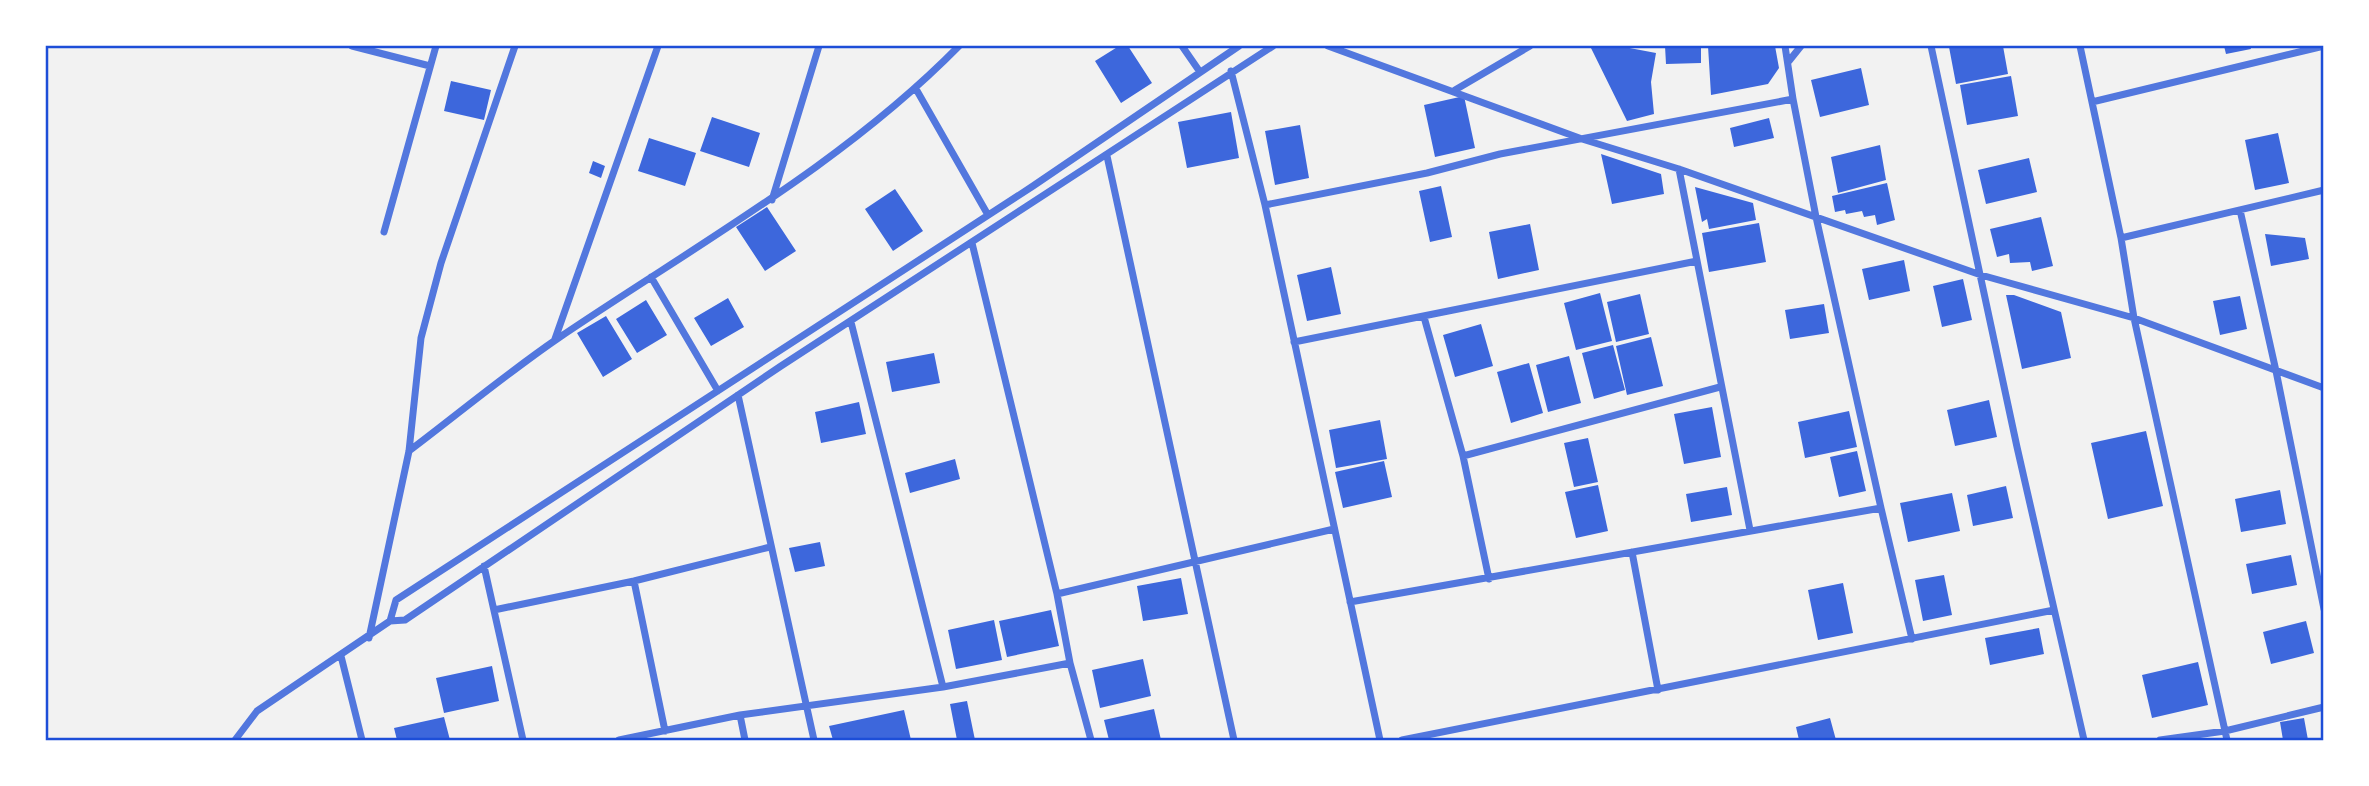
<svg xmlns="http://www.w3.org/2000/svg" width="2369" height="786" viewBox="0 0 2369 786" font-family="Poppins,sans-serif">
<rect width="100%" height="100%" fill="#f2f2f2"/>
<path fill="#3d67dc" d="M1119,46H1128L1152,83L1121,103L1095,61Z
M1590,46H1619L1656,53L1651,82L1654,114L1627,121Z
M1665,46H1701V63L1666,64Z
M1708,46H1775L1779,68L1768,84L1711,95Z
M2003,46L2008,74L1956,84L1949,47Z
M2224,46H2250L2251,49L2226,54Z
M1861,68L1869,105L1820,117L1811,80Z
M2011,76L2018,116L1967,125L1960,85Z
M451,81L491,90L484,120L444,111Z
M1464,96L1475,148L1435,157L1424,105Z
M1231,112L1239,158L1187,168L1178,122Z
M712,117L760,133L749,167L700,151Z
M1769,118L1774,138L1734,147L1730,128Z
M1300,125L1309,178L1275,185L1265,131Z
M2278,133L2289,183L2255,190L2245,140Z
M649,138L696,153L685,186L638,171Z
M1880,145L1886,180L1838,193L1831,157Z
M1601,154L1661,174L1664,194L1612,204Z
M2029,158L2037,192L1986,204L1978,170Z
M593,161L605,166L601,178L589,173Z
M1887,183L1895,220L1877,225L1875,215L1864,217L1862,211L1846,214L1845,210L1835,212L1832,196Z
M1441,186L1452,237L1430,242L1419,191Z
M1695,187L1753,203L1756,220L1709,229L1707,219L1702,222Z
M895,189L923,231L893,251L865,209Z
M767,207L796,251L765,271L736,227Z
M2041,217L2053,266L2032,271L2030,262L2010,263L2009,254L1997,257L1990,229Z
M1759,223L1766,262L1709,272L1702,233Z
M1530,224L1539,270L1498,279L1489,232Z
M2265,234L2305,238L2309,259L2271,266Z
M1904,260L1910,291L1869,300L1862,269Z
M1331,267L1341,314L1307,321L1297,275Z
M1963,279L1972,320L1942,327L1933,286Z
M1600,293L1612,341L1576,350L1564,303Z
M1640,294L1649,334L1616,342L1607,302Z
M2006,295H2014L2061,312L2071,358L2022,369Z
M2240,296L2247,329L2220,335L2213,301Z
M728,298L744,327L711,346L694,318Z
M646,300L667,335L637,353L616,319Z
M1824,304L1829,333L1790,339L1785,310Z
M606,316L632,359L603,377L577,333Z
M1481,324L1493,366L1455,377L1443,335Z
M1651,337L1663,386L1627,395L1616,346Z
M1613,345L1625,390L1594,399L1582,353Z
M934,353L940,383L892,392L886,362Z
M1569,356L1581,403L1548,412L1536,365Z
M1529,363L1543,413L1511,423L1497,372Z
M1989,400L1997,437L1955,446L1947,410Z
M859,402L866,434L821,443L815,412Z
M1712,407L1721,457L1684,464L1674,414Z
M1849,411L1857,447L1805,458L1798,422Z
M1380,420L1387,459L1336,468L1329,430Z
M2146,431L2163,506L2108,519L2091,443Z
M1588,438L1598,482L1574,487L1564,443Z
M1857,451L1866,491L1839,497L1830,457Z
M955,459L960,479L910,493L905,473Z
M1384,461L1392,497L1343,508L1335,472Z
M1598,485L1608,531L1576,538L1565,492Z
M2006,486L2013,518L1973,526L1967,495Z
M1727,487L1732,515L1691,522L1686,494Z
M2280,490L2286,524L2241,532L2235,499Z
M1952,493L1960,531L1908,542L1900,503Z
M820,542L825,566L795,572L789,548Z
M2291,555L2297,585L2252,594L2246,564Z
M1944,575L1952,615L1923,621L1915,580Z
M1181,578L1188,614L1143,621L1137,586Z
M1843,583L1853,633L1818,640L1808,590Z
M1051,610L1059,646L1007,657L999,621Z
M994,620L1002,660L956,669L948,630Z
M2306,621L2314,653L2271,664L2263,632Z
M2039,628L2044,654L1990,665L1985,638Z
M1143,659L1151,696L1100,708L1092,670Z
M2198,662L2208,705L2152,718L2142,675Z
M492,666L499,701L444,713L436,678Z
M967,701L975,740H957L950,704Z
M1154,709L1161,740H1109L1104,720Z
M904,710L911,740H833L829,726Z
M444,717L450,740H397L394,728Z
M1830,718L1836,740H1799L1796,727Z
M2304,718L2308,740H2283L2280,722Z"/>
<g fill="none" stroke-linecap="round" stroke-linejoin="round">
<path stroke="#5277de" stroke-width="7" d="M352,46L430,66
M1182,46L1200,72
M1239,46L1033,186L396,600L390,621L405,620L781,366L1273,46
M1328,46L1582,139L1679,169L1981,275L2134,318L2324,388
M1785,46L1793,99L1816,217L1881,508
M1931,46L2017,447L2084,740
M2080,46L2121,238L2134,318L2227,740
M1789,61L1801,46
M1231,71L1265,205L1380,740
M916,89L988,215
M1455,90L1530,46
M2092,102L2324,46
M1107,156L1234,740
M1679,169L1750,530
M772,200L819,46
M1265,205L1427,173L1500,154L1793,99
M2240,210L2276,371L2324,609
M384,232L436,46
M2121,238L2324,190
M972,243L1057,594
M651,277L718,391
M1424,317L1463,456L1489,579
M851,322L943,687L1070,663
M555,339L658,46
M1294,342L1697,261
M738,395L814,740
M409,451C458,414 506,374 557,339C694,246 842,165 959,46
M1463,456L1720,387
M1632,552L1658,690
M484,566L523,740
M634,581L665,731
M1350,602L1881,508L1912,639
M494,610L634,581L770,547
M369,638L409,451L421,338L441,263L515,46
M341,656L362,740
M740,715L745,740
M235,740L257,711L390,621
M619,740L740,715L943,687
M1091,740L1070,663L1057,594L1334,529
M1402,740L2054,610
M2160,740L2225,731L2324,707"/>
</g>
<rect width="2369" height="786" fill="none" stroke="#ffffff" stroke-width="94"/>
<rect x="47" y="47" width="2275" height="692" fill="none" stroke="#1d4ed8" stroke-width="2.5"/>
</svg>
